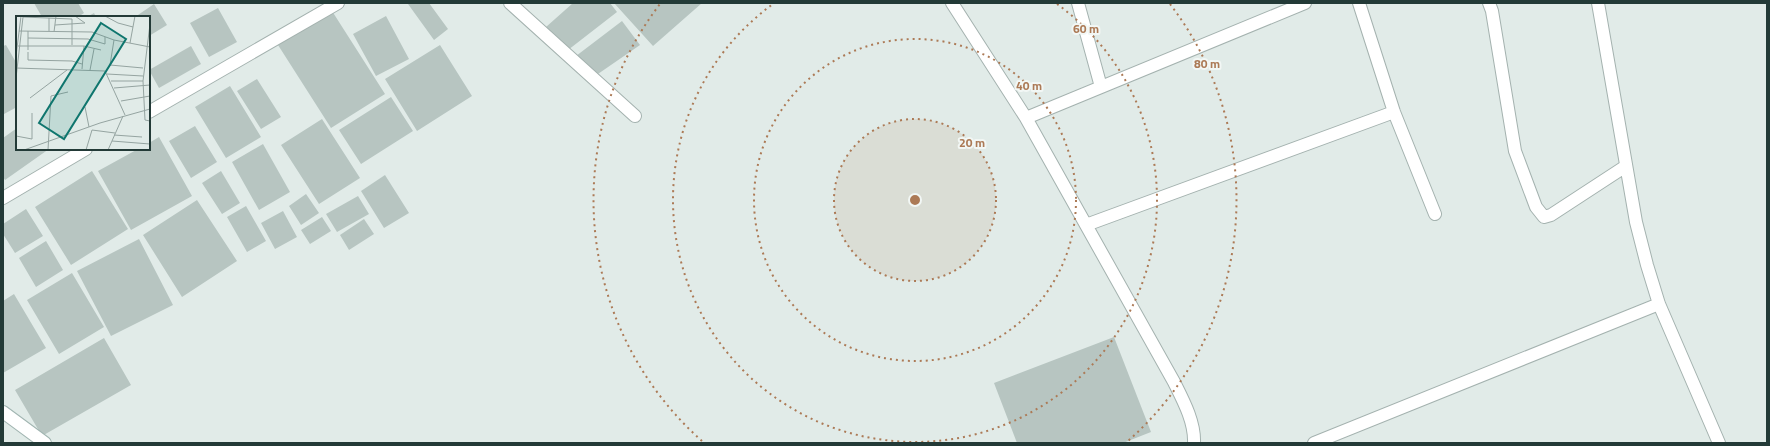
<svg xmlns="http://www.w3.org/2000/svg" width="1770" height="446" viewBox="0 0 1770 446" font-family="'Titillium Web',sans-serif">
<rect width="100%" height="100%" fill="#e1ebe8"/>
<path fill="#b7c5c1" d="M34,3H78L84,13L78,17H42Z
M409,3H429L448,29L434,40L408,4Z
M573,3H610L617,12L568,50L546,27Z
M614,3H702L653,46Z
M154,4L167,25L149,36V17H135Z
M218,8L237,42L209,57L190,23Z
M332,11L385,94L331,128L278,45Z
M94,13L96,17H87Z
M386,16L409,59L376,76L353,34Z
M622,21L640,45L595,76L576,56Z
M6,45L17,64V107L4,114L3,46Z
M440,45L472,96L417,131L385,79Z
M191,46L201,64L159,88L149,70Z
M257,79L281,117L261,129L237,91Z
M230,86L261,137L226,158L195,107Z
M391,97L413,131L361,164L339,130Z
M322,119L360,178L319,204L281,145Z
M195,126L217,162L191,178L169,141Z
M17,128V149H49L5,180L3,177V138Z
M159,137L192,196L131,230L98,171L138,149H149V143Z
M263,144L290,192L259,210L232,162Z
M92,171L128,229L71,265L35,207Z
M221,171L240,203L222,214L202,183Z
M385,175L409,213L384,228L361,191Z
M306,194L319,213L301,225L289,206Z
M358,196L369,214L337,232L326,214Z
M197,200L237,261L182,297L143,235Z
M246,206L266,241L247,252L227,217Z
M26,209L43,236L15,253L3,234V224Z
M283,211L297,237L275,249L261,223Z
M322,217L331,231L310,244L301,230Z
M364,219L374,234L349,250L340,235Z
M139,239L173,305L111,336L77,271Z
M46,241L63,270L36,287L19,258Z
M72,273L104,327L59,354L27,300Z
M14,294L46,348L3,373V301Z
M1114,337L1151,432L1123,443H1017L994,383Z
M104,338L131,385L42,436L15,390Z"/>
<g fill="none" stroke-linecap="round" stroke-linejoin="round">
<g stroke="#a4b2af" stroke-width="14">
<path id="street" d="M510,3L635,116
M952,3L1026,118L1174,382C1183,400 1195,422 1194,443
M1078,3L1101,87
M1359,3L1394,112L1435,214
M1489,3L1492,11L1515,151L1536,207L1544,217L1551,215L1626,166
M1598,3L1636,222L1647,265L1659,304L1719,443
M149,112L338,3
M1026,118L1305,3
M3,198L86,149
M1086,225L1394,112
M1314,443L1659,304"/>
</g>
<g stroke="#a1b5b1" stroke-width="14">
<path id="secondary" d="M3,412L45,443"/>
</g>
<use href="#street" stroke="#fff" stroke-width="12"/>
<use href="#secondary" stroke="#fff" stroke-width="12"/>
</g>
<circle cx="915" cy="200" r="81" fill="#ac7a56" fill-opacity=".12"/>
<g fill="none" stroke="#ac7a56" stroke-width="2" stroke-dasharray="2 4">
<circle cx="915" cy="200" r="81"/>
<circle cx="915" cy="200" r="161"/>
<path d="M1057 4A242 242 0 1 1 773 4"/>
<path d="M702 441A322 322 0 0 1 660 4M1170 4A322 322 0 0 1 1128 441"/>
</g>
<g transform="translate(16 16)">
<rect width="134" height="134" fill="#e1ebe8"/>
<path fill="none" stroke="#95a4a1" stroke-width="1" d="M89,0L102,7L117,11M7,1L56,3V29M134,8L127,65L129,104L134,105M39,9L69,7L59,0M3,15L76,16L98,24L134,31M12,15V34M33,15V2M38,16L40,0M12,22L72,23L89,28V21M98,24L94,49L127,52M114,27L119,0M2,30H68L66,53M68,30L85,34M12,36V44L56,45L66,48M0,40L5,0M0,52L89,55L109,99M74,54L78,33M91,58L127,60M0,62L7,1M95,65H127M98,72L134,69M14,82L51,54M105,85L134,80M69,91L73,111M98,119L126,121M0,120L16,123V97M96,125L134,128M8,134L84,107L134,93M32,134L35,80L52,76M70,134L76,114L99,117M92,134L107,100"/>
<path fill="#0f766e" fill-opacity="0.15" stroke="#0f766e" stroke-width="2" d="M85,7L110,23L48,123L23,107Z"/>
<rect width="134" height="134" fill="none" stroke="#233a37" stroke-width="2"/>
</g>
<circle cx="915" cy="200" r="6" fill="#ac7a56" stroke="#f2f7f5" stroke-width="2"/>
<g font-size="12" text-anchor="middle" font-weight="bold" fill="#ac7a56" stroke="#f2f7f5" stroke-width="4" stroke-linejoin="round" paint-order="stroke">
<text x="1086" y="33">60 m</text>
<text x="1207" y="68">80 m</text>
<text x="1029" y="90">40 m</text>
<text x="972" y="147">20 m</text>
</g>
<rect width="1770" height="446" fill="none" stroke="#233a37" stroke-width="8"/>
</svg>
